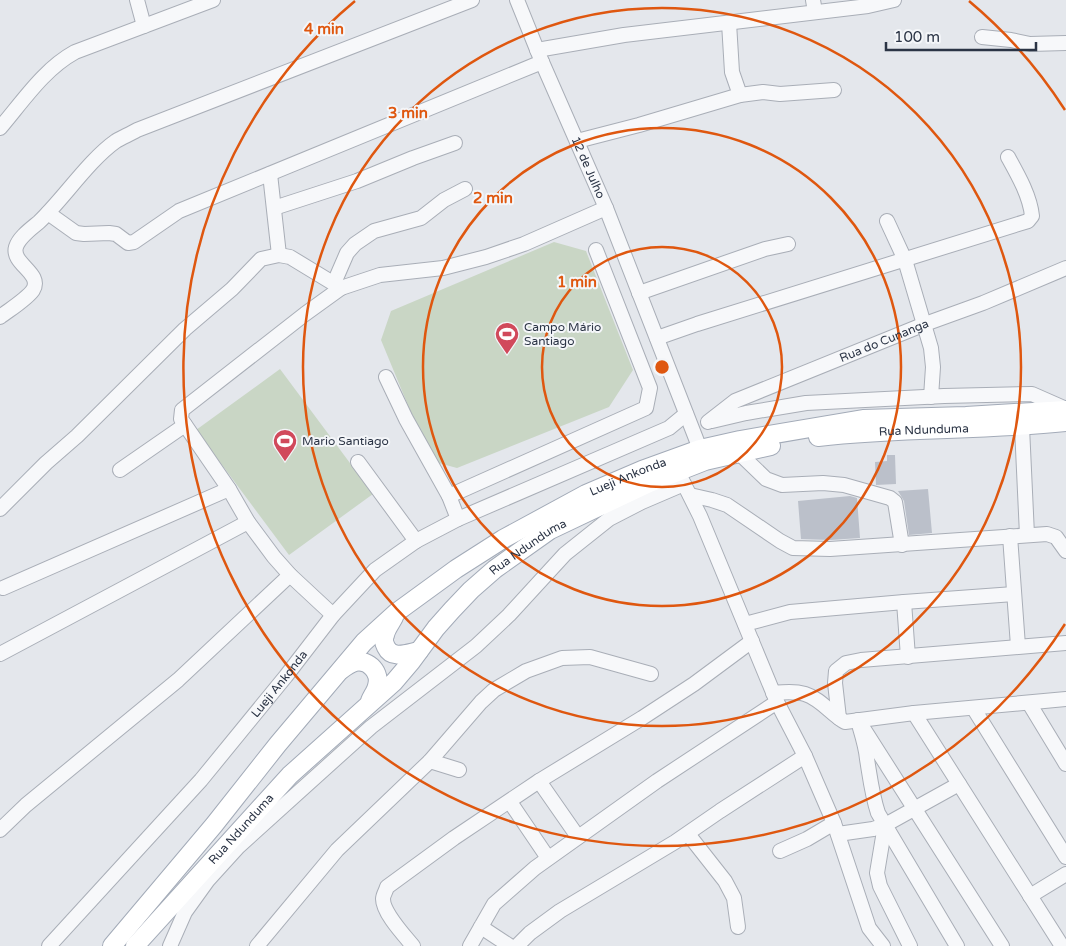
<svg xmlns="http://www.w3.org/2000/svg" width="1066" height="946" viewBox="0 0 1066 946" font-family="'Varela Round',sans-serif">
<rect width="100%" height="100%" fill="#e4e7ec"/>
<path fill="#c9d6c5" d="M554,242L586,251L633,370L609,407L457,468L431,461L381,340L391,311Z
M280,369L373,494L289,555L196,430Z"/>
<path fill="#bbc0ca" d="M887,455H895L896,484L876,485L875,462L887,461Z
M928,489L932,533L909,535L904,501L898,491Z
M850,496L857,498L860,538L830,540L801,539L798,501Z"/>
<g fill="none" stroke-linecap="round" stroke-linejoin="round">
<g stroke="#a9aeb7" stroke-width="16">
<g id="minor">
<path d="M137,0L144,26"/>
<path id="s1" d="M517,0L542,62L606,208L700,449"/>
<path d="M813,0L815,12"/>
<path d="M729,23L732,72L740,95"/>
<path d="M982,37L1011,40L1030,44L1066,43"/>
<path d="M537,50L624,35L868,6L894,0"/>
<path d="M0,128C23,101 44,69 75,52L213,0"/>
<path d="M577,141L639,125L740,95L763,92L780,94L834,90"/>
<path d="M270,174L279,255"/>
<path d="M274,208L357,181L413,158L455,143"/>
<path d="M48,213L76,233L84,234L109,233L116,234L128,243L134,242L179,211L542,62"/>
<path d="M887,221L905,260L931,348L933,367L931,397"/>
<path d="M334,283L347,253L355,244L374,231L421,218L444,200L465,189"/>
<path d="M639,293L765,249L788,244"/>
<path d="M0,317C9,310 27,299 33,290C43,273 11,264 16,247C19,237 32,228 39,222C64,198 89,160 116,141C123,137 130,134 137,130L472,0"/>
<path d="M657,338L697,324L1028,221L1032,216C1030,196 1018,175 1008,157"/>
<path d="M386,377L406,419L449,496L458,519"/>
<path d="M712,421L746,413L806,403L944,396L1032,394L1066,409"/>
<path id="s2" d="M708,422L735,401L925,324L983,303L1066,268"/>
<path d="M1022,427L1027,535"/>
<path d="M739,453L766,479L782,485L823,483L844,485L890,498L895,502L902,545"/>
<path d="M358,462L416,541"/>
<path d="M120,470L185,425"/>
<path d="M681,478L700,516L777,702L805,756L834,823L869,928L883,946"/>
<path d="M690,495L712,500L727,505L780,541L793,548L830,549L1047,534L1056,537L1066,551"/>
<path d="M449,496L646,408L650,388L596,250"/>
<path d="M0,509L46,463L77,436L185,329L232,289L261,259L279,255L290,257L341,288"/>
<path d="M1010,536L1018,646"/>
<path d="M3,588L229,489"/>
<path d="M904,602L908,657"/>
<path d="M333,615L290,575L274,557L248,522L229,489L181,419L182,410L305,314L341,288L380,275L443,268L486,257L524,244L606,208"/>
<path d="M745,624L790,612L904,602L1014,594"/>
<path d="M0,654L248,522"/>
<path d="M773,693C784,692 795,691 805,694C821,699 831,714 845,722L914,713L1066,699"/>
<path d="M1029,703L1066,764"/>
<path d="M974,709L1066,857"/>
<path d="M914,713L1060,943"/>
<path d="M839,718L835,683L836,671L846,663L861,660L1066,643"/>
<path d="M858,720L1002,946"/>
<path d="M860,728C863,738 866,748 867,759C870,777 872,795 878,813L957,946"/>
<path d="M430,761L459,770"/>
<path d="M539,781L578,837"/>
<path d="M510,802L548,858"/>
<path d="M885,825L877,873L880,886L910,946"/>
<path d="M0,830L26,805L178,680L290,575"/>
<path d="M688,834L725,881L734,898L738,927"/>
<path d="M838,834L873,829L885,825L959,784"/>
<path d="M780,851L807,839L834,823"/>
<path d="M1030,896L1066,874"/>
<path d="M481,927L510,946"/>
<path id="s3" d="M49,946L201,780L286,676L333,615L375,570L416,541L458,519L669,428L686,414"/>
<path d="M170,946L185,912L208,880L238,847L301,790L371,727L476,646L509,615L565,554L609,519L642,502L684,484"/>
<path d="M257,946L337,850L430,761L481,702L494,690L526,671L562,658L590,657L651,674"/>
<path d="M413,946C404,935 383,913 383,899C383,895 386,891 387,887L454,838L539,781L642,718L694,684L752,641"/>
<path d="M470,946L494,904L535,868L657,781L777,702"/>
<path d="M517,946L530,933L560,911L675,842L720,811L805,756"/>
</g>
</g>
<g stroke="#a3abb8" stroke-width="20">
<g id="major">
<path id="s4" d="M818,437C901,427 984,431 1066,422"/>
<path d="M394,617C391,623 386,629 385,635C383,639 384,643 386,647C392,660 408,653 419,651"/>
<path d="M341,670C345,667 351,663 355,662C369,659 381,673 377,686C376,691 372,696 370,701"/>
<path id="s5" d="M112,946L214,825L278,744L364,642L397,612L456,569L503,539L586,494L642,470L700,449L740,440L863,419L966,416L1066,410"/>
<path id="s6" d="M135,946L290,775L394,682L411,662L436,628L452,610L471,590L495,569L550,530L649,483L705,461L771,446"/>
</g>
</g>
<use href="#minor" stroke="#f7f8fa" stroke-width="14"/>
<use href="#major" stroke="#fff" stroke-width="18"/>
</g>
<g fill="none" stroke="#df570f" stroke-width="2.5">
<circle cx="662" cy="367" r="120"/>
<circle cx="662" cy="367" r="239"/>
<circle cx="662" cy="367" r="359"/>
<path d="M1065 624A478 478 0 1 1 355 1M969 1A478 478 0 0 1 1065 110"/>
</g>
<defs>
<g id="stadium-pin" transform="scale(1.25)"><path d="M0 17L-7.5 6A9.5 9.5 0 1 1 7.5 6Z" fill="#d1495b" stroke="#f4f6f9"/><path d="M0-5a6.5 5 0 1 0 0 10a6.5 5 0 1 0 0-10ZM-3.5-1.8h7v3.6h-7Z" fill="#fff"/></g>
</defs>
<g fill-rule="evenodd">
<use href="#stadium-pin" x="507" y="334"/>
<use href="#stadium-pin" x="285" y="441"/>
</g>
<g text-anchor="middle" stroke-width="4" stroke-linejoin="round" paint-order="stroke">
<g font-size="12" fill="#2b3445" stroke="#f4f6f9">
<text dy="4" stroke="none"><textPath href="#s1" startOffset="182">12 de Julho</textPath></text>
<text dy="4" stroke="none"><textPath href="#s2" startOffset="195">Rua do Cunanga</textPath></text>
<text dy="4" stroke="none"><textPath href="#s4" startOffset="106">Rua Ndunduma</textPath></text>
<text dy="4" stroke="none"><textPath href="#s5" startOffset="708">Lueji Ankonda</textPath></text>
<text dy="4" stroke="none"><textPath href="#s6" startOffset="562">Rua Ndunduma</textPath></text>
<text dy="4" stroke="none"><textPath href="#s3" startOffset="349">Lueji Ankonda</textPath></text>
<text dy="4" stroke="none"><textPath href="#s6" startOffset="158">Rua Ndunduma</textPath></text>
</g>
<g font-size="12" fill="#2b3445" stroke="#f4f6f9" text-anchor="start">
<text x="524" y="331">Campo Mário<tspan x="524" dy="14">Santiago</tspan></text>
<text x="302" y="445">Mario Santiago</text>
</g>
</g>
<circle cx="662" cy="367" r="8" fill="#df570f" stroke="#f4f6f9" stroke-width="2.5"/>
<g font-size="15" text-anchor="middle" font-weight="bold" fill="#df570f" stroke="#f4f6f9" stroke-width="4" stroke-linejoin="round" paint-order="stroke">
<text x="324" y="34">4 min</text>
<text x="408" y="118">3 min</text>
<text x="493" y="203">2 min</text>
<text x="577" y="287">1 min</text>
</g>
<path d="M886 42v8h150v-8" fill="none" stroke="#2b3445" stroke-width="2.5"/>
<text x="894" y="42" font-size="15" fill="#2b3445" stroke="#f4f6f9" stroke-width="4" paint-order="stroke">100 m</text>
</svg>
